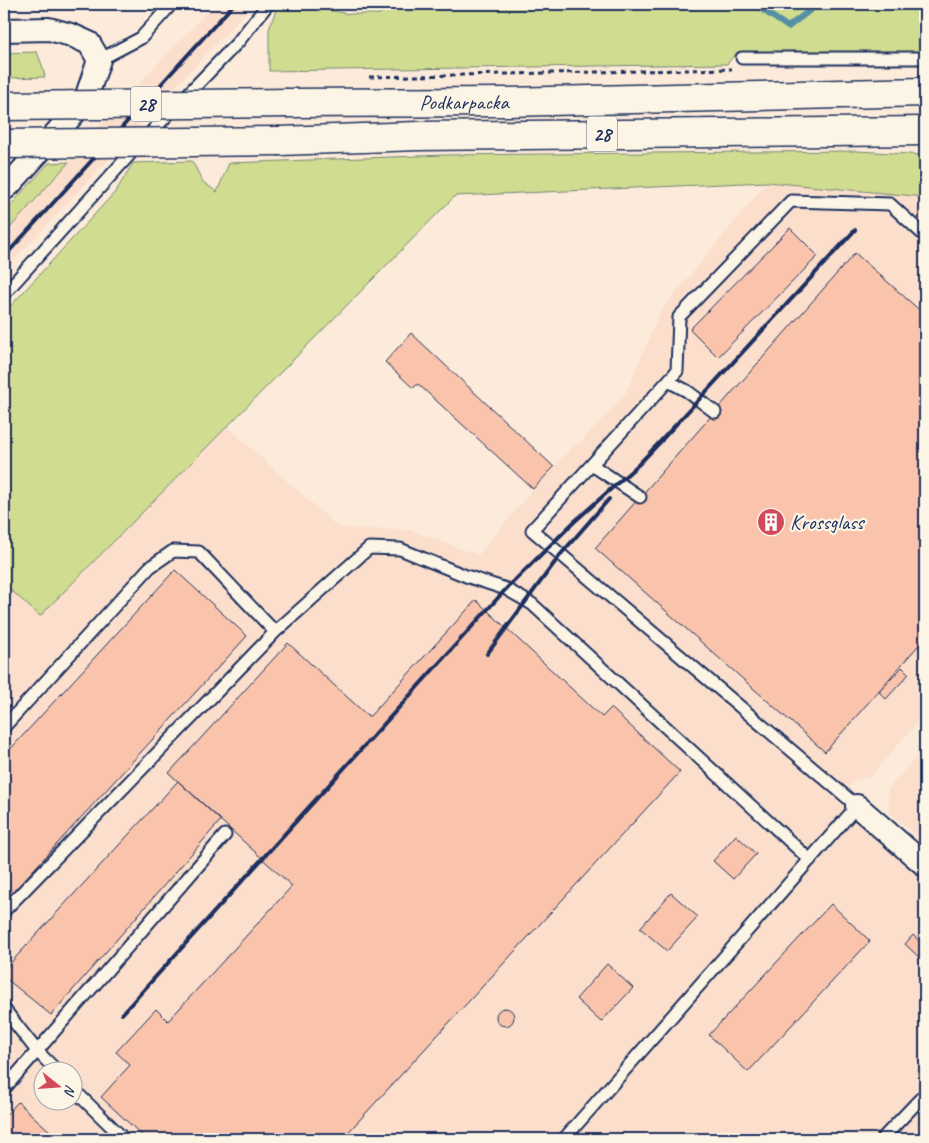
<svg xmlns="http://www.w3.org/2000/svg" width="929" height="1143" viewBox="0 0 929 1143" font-family="Caveat,sans-serif">
<rect width="100%" height="100%" fill="#fcebda"/>
<filter id="ink" filterUnits="userSpaceOnUse"><feTurbulence type="fractalNoise" baseFrequency=".02" numOctaves="2"/><feDisplacementMap in="SourceGraphic" scale="10" xChannelSelector="R" yChannelSelector="G"/><feConvolveMatrix kernelMatrix="1 2 1 2 8 2 1 2 1" color-interpolation-filters="sRGB"/></filter>
<g filter="url(#ink)">
<path fill="#fbdfcc" fill-rule="evenodd" d="M215,4H253L4,271V235L126,97Z
M767,182L925,197V714L869,778L855,780L836,800L865,827L925,876V1139H4V584L40,616L227,426L339,528L411,530L478,555L533,489L575,444L580,443L627,391L660,312ZM42,1070H72V1100H42Z
M925,747V844L889,812L888,789Z"/>
<path fill="#d0dc8f" stroke="#768676" d="M278,4H294L350,14H380L385,4H925V54L737,52L727,64L269,71V29Z
M37,52L42,65L45,77L4,78V53Z
M858,151L925,155V197L767,182L455,196L40,616L4,584V313L116,191L133,163L192,161L203,182L217,192L229,163L444,155Z
M69,162L10,228L4,235V212L49,163Z"/>
<g fill="none" stroke-linecap="round" stroke-linejoin="round">
<path stroke="#5690a5" stroke-width="6" d="M754,4L788,27L818,4"/>
</g>
<path fill="#fac4ac" stroke="#1b2f5e" d="M790,228L818,256L718,357L690,329Z
M855,253L925,315V638L825,752L595,548Z
M411,333L554,467L533,489L418,384L413,388L385,362Z
M175,570L247,636L4,902V756Z
M476,600L602,717L611,708L680,772L342,1139H146L101,1097L130,1065L116,1052L156,1009L168,1021L292,886L169,773L288,643L369,717Z
M902,667L909,674L886,699L879,692Z
M178,781L221,820L51,1015L4,977V970Z
M736,835L756,854L733,879L713,861Z
M671,893L698,917L667,951L640,928Z
M831,904L870,941L748,1072L709,1035Z
M913,935L925,946V963L905,944Z
M607,964L633,988L601,1022L576,999Z
M496 1017a9 9 0 1 1 18 0a9 9 0 1 1-18 0Z
M18,1102L33,1116L59,1139H4V1117Z"/>
<g fill="none" stroke-linecap="round" stroke-linejoin="round">
<g stroke="#1b2f5e" stroke-width="15">
<path id="service" d="M742,58H925
M99,60L141,38L168,8
M4,294L132,152L238,42L268,4
M668,381L687,391L715,412
M592,465L640,497
M4,727L150,567L173,551L199,552L275,632
M4,911L275,632L369,548L400,549L466,576L506,589L532,604L810,860
M4,1009L37,1051L56,1070
M72,1088L124,1139
M4,1089L225,835
M564,1139L857,806L532,530L677,371L679,317L791,201L890,204L925,236
M882,1139L925,1094"/>
</g>
<g stroke="#1b2f5e" stroke-width="26">
<path id="minor" d="M4,30L49,29L71,35L89,43L99,60L85,101L10,184L4,189
M857,806L925,865"/>
</g>
<g stroke="#1b2f5e" stroke-width="31">
<g id="primary">
<path id="s1" d="M288,103L507,102L925,92"/>
<path d="M280,141L418,136L925,131"/>
</g>
</g>
<path stroke="#1b2f5e" stroke-width="3" stroke-dasharray="5 4" stroke-linecap="butt" d="M369,77L732,69"/>
<use href="#service" stroke="#fcf5e5" stroke-width="11"/>
<use href="#minor" stroke="#fcf5e5" stroke-width="22"/>
<use href="#primary" stroke="#fcf5e5" stroke-width="28"/>
<path stroke="#1b2f5e" stroke-width="4" d="M4,257L234,4
M657,445L855,230
M487,654L561,554L609,499
M122,1014L506,589L574,522L639,464L662,440"/>
<g stroke="#1b2f5e" stroke-width="31" stroke-linecap="butt">
<path id="primary-bridge" d="M4,106L288,103
M4,144L280,141"/>
</g>
<use href="#primary-bridge" stroke="#fcf5e5" stroke-width="28"/>
</g>
</g>
<defs>
<g id="building-disc" transform="scale(1.4375)"><circle r="9.5" fill="#d1495b" stroke="#fcf5e5"/><path d="M-4-6H4V6H1V3H-1V6H-4ZM-2.5-4.3h1.7v1.8h-1.7ZM.8-4.3h1.7v1.8H.8ZM-2.5-1h1.7V.8h-1.7ZM.8-1h1.7V.8H.8Z" fill="#fff"/></g>
</defs>
<g fill-rule="evenodd">
<use href="#building-disc" x="771" y="522"/>
</g>
<g text-anchor="middle" stroke-width="4.5" stroke-linejoin="round" paint-order="stroke">
<g fill="#fcf5e5" stroke="#5e6a86" stroke-width="1">
<rect x="131" y="86.5" width="30" height="35" rx="4"/>
<rect x="587" y="116.5" width="30" height="35" rx="4"/>
</g>
<g font-size="20" font-weight="bold" fill="#1b2f5e">
<text x="146" y="111">28</text>
<text x="602" y="141">28</text>
</g>
<g font-size="21" fill="#1b2f5e" stroke="#fcf5e5">
<text dy="7" stroke="none"><textPath href="#s1" startOffset="176">Podkarpacka</textPath></text>
</g>
<g font-size="21" fill="#1b2f5e" stroke="#fcf5e5" text-anchor="start">
<text x="790" y="529">Krossglass</text>
</g>
</g>
<rect width="929" height="1143" fill="none" stroke="#fcf5e5" stroke-width="20"/>
<rect x="10" y="10" width="909" height="1123" fill="none" stroke="#1b2f5e" stroke-width="2" filter="url(#ink)"/>
<g transform="translate(58 1086) rotate(107)"><circle r="24" fill="#fcf5e5" stroke="#a2a6af"/>
<path d="M0-4L9 19L0 12L-9 19Z" fill="#d1495b"/>
<text y="-8" font-size="14" font-weight="bold" text-anchor="middle" fill="#1b2f5e">N</text>
</g>
</svg>
